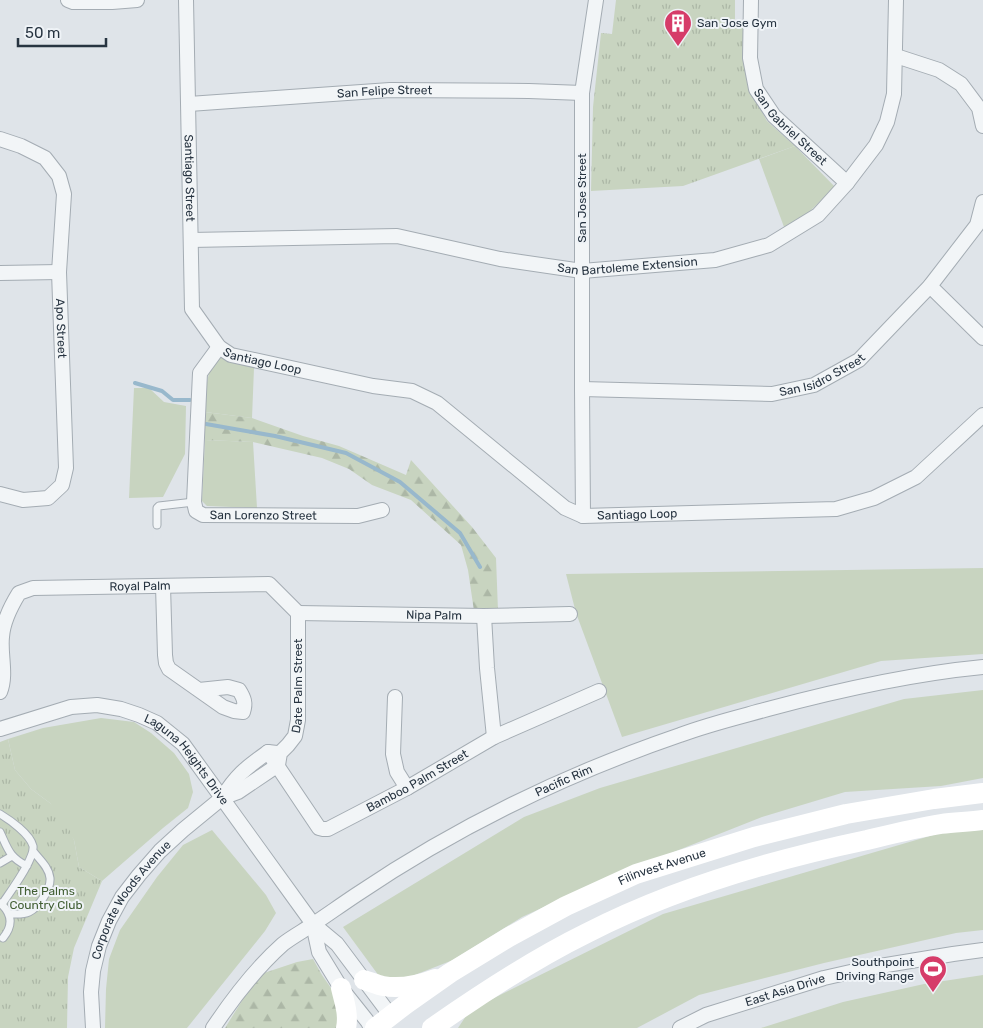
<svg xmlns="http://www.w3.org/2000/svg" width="983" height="1028" viewBox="0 0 983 1028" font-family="Rubik,sans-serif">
<defs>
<pattern id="forest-firs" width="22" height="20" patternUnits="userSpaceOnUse" patternTransform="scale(1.25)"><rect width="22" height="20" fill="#c8d4c0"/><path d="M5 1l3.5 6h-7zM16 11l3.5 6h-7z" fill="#acb7a6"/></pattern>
<pattern id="park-tufts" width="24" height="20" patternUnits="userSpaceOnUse" patternTransform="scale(1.25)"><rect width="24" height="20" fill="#c8d4c0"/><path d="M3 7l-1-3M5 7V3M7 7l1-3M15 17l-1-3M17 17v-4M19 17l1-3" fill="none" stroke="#acb7a6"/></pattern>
</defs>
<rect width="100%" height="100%" fill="#dfe4e9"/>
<path fill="#c8d4c0" d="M795,146L835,187L808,213L784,227L759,159Z
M219,356L254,368L252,418L205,412C207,392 204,372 219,356Z
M134,388H149L164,402L186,406L185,454L163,497L129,498Z
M205,440L253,442L257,508L207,506L202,501Z
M983,568V654L881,661L622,737L576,613L566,574Z
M983,690V778L941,786L845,792L762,817L608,878L522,917L453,960L402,980L379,976L343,927L524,817L600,788L904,699Z
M101,718L134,722L151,733L174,753L189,774L193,792L188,808L163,828L102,881L79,867L74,840L50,803L31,789L15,770L8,739L43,728Z
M212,830L266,895L276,913L265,931L187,1028H105L106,989L109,959L120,930L157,877L183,845Z
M983,830V930L956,933L824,963L699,995L637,1028H458L470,1010L663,914L947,831Z
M983,975V1028H761L843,1002L924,984Z"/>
<path fill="url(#forest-firs)" d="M205,412L252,418L303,436L339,446L406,475L411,460L472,527L496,558L498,611H474L468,570L461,545L411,500L372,485L349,469L322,458L253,442L205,440Z
M313,959L322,975L333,991L341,1022L339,1028H225L258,975L297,962Z"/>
<path fill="url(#park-tufts)" d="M616,0H735V21H743L748,86L767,121L795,146L683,186L591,191L593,107L601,33L612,34Z
M8,739L15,770L31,789L50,803L65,820L74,840L79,867L102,881L74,948L68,977L67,1028H0V742Z"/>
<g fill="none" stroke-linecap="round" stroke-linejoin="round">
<path stroke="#98b8cc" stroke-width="4" d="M135,383L162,391L173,400H190
M206,424L275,436L346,453L400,482L460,533L480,567"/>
<g stroke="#a4acb3" stroke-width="9">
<path id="lane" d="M157,525V508L159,506L194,502
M0,814C10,820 30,834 33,846C35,859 10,892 2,904
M0,832C8,849 9,857 27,866
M0,863L12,856
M0,903C13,914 13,926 3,938
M9,914C16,914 23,915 29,912C39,907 51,889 50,878C49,867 39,859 33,851"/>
</g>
<g stroke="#a4acb3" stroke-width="16">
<g id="street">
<path d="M68,0L73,2H112L137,0"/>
<path id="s1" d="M186,0L192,309L219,347L231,355L373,386L412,391L437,403L565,508L583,516L836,509L874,498L916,477L983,415"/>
<path id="s2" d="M751,0L750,58L756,89L774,116L847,183"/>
<path d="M896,56L939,70L961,84L979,108L983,126"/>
<path id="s3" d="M189,104L390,90L529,91L582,93"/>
<path id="s4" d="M0,139L21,146L45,158L59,176L64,194L59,272L66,468L62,485L48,498L23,500L0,494"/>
<path id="s5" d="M191,240L397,236L500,259L582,271L715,260L769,245L818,215L847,183L876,145L887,122L894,94L896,0"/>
<path d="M0,273L59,272"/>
<path d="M930,286L983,338"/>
<path id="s6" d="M219,347L200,373L194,502L196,511L203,515L358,516L382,510"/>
<path id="s7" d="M582,389L772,394L814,385L859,360L930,286L977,225L983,202"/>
<path d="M583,516L582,389V93L596,0"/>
<path d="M163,586L165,655L166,663L169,669L223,707L234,711L243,712C246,703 244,698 239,690L228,687L199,690"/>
<path id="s8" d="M298,613L484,616L570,614"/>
<path d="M484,616L487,668L494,737"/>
<path id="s9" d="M0,692C7,675 0,654 2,637C3,621 11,606 19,593L33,588L269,584L298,613"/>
<path d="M395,697L393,754L397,772L407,788"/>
<path id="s10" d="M0,729L71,707L97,705L121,709L139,715L157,723L183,744L313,924L337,944L391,1016"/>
<path id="s11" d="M268,752L319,828L323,829H328L407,788L494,737L599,691"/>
<path d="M222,798C237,774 246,768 268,752L277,753"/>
<path d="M313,924L319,952L341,988L368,1022L371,1028"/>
<path id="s12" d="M93,1028L91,992L93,971L99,946L109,921L122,897L139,875L160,851L183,830L222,798L238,792L278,765L280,753L288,745L295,736L298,720V613"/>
<path id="s13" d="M213,1028C233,998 256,968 283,944C292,937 303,931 312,925C327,915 341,905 356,895C455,828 566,774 680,735C709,724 739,717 768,709C839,690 910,674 983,667"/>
<path id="s14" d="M680,1028L706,1015L824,978L868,968L953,954L983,950"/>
</g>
</g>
<use href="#lane" stroke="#f2f5f7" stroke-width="7"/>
<use href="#street" stroke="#f2f5f7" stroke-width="14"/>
<g stroke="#fff" stroke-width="20">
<path d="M364,980C371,982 377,985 383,986C400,989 419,985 435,979"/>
<path d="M341,988C344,1001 349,1014 346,1028"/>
<path id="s15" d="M375,1028L406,1004L450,973L509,937L566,906L636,874L754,837L846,814L934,799L983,793"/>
<path d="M432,1028C482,993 532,960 587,933C675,888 771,860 867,840C892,834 916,828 941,824C955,822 969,822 983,820"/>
</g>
</g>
<defs>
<g id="building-pin" transform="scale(1.4375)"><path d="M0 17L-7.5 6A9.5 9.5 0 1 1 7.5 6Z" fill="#d63c69" stroke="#eff3f7"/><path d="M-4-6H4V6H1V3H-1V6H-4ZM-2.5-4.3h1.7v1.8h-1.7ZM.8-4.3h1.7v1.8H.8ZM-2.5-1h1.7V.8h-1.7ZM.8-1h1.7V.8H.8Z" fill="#fff"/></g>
<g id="stadium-pin" transform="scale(1.4375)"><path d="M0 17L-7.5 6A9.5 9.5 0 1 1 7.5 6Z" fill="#d63c69" stroke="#eff3f7"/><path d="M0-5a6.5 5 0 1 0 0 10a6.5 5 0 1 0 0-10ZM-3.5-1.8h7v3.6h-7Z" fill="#fff"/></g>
</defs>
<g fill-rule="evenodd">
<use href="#building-pin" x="678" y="23"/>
<use href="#stadium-pin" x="933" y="969"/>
</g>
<g text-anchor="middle" stroke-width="4" stroke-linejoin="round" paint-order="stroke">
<g font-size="12" fill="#273441" stroke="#eff3f7" text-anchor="start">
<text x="697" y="27">San Jose Gym</text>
<text x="914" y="966" text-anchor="end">Southpoint<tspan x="914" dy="14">Driving Range</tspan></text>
</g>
<g font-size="12" fill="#273441" stroke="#eff3f7">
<text dy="4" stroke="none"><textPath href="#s3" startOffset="196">San Felipe Street</textPath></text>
<text dy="4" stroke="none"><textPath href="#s2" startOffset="141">San Gabriel Street</textPath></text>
<text dy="4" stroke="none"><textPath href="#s1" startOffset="178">Santiago Street</textPath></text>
<text transform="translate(582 198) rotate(-90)" y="4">San Jose Street</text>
<text dy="4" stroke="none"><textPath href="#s5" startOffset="440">San Bartoleme Extension</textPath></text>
<text dy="4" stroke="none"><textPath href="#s4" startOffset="225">Apo Street</textPath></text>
<text dy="4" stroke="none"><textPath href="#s1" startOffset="402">Santiago Loop</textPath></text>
<text dy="4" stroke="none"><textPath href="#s7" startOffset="244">San Isidro Street</textPath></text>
<text dy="4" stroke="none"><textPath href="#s6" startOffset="239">San Lorenzo Street</textPath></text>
<text dy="4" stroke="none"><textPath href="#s1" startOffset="822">Santiago Loop</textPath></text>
<text dy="4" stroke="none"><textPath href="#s9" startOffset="225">Royal Palm</textPath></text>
<text dy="4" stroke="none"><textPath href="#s8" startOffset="136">Nipa Palm</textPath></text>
<text dy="4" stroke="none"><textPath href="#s12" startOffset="429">Date Palm Street</textPath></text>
<text dy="4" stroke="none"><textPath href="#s10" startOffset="210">Laguna Heights Drive</textPath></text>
<text dy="4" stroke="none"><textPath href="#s11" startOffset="202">Bamboo Palm Street</textPath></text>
<text dy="4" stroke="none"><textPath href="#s13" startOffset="435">Pacific Rim</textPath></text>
<text dy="4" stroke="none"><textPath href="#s15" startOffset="331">Filinvest Avenue</textPath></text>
<text dy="4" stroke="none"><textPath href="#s12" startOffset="139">Corporate Woods Avenue</textPath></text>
<text dy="4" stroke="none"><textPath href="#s14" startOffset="112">East Asia Drive</textPath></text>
</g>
<g font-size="12" fill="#415e33" stroke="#eff3f7">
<text x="46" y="895">The Palms<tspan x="46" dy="14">Country Club</tspan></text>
</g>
</g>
<path d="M18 38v8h88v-8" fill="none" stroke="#273441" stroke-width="2.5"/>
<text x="25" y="38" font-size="15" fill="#273441" stroke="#eff3f7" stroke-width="4" paint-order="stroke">50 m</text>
</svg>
